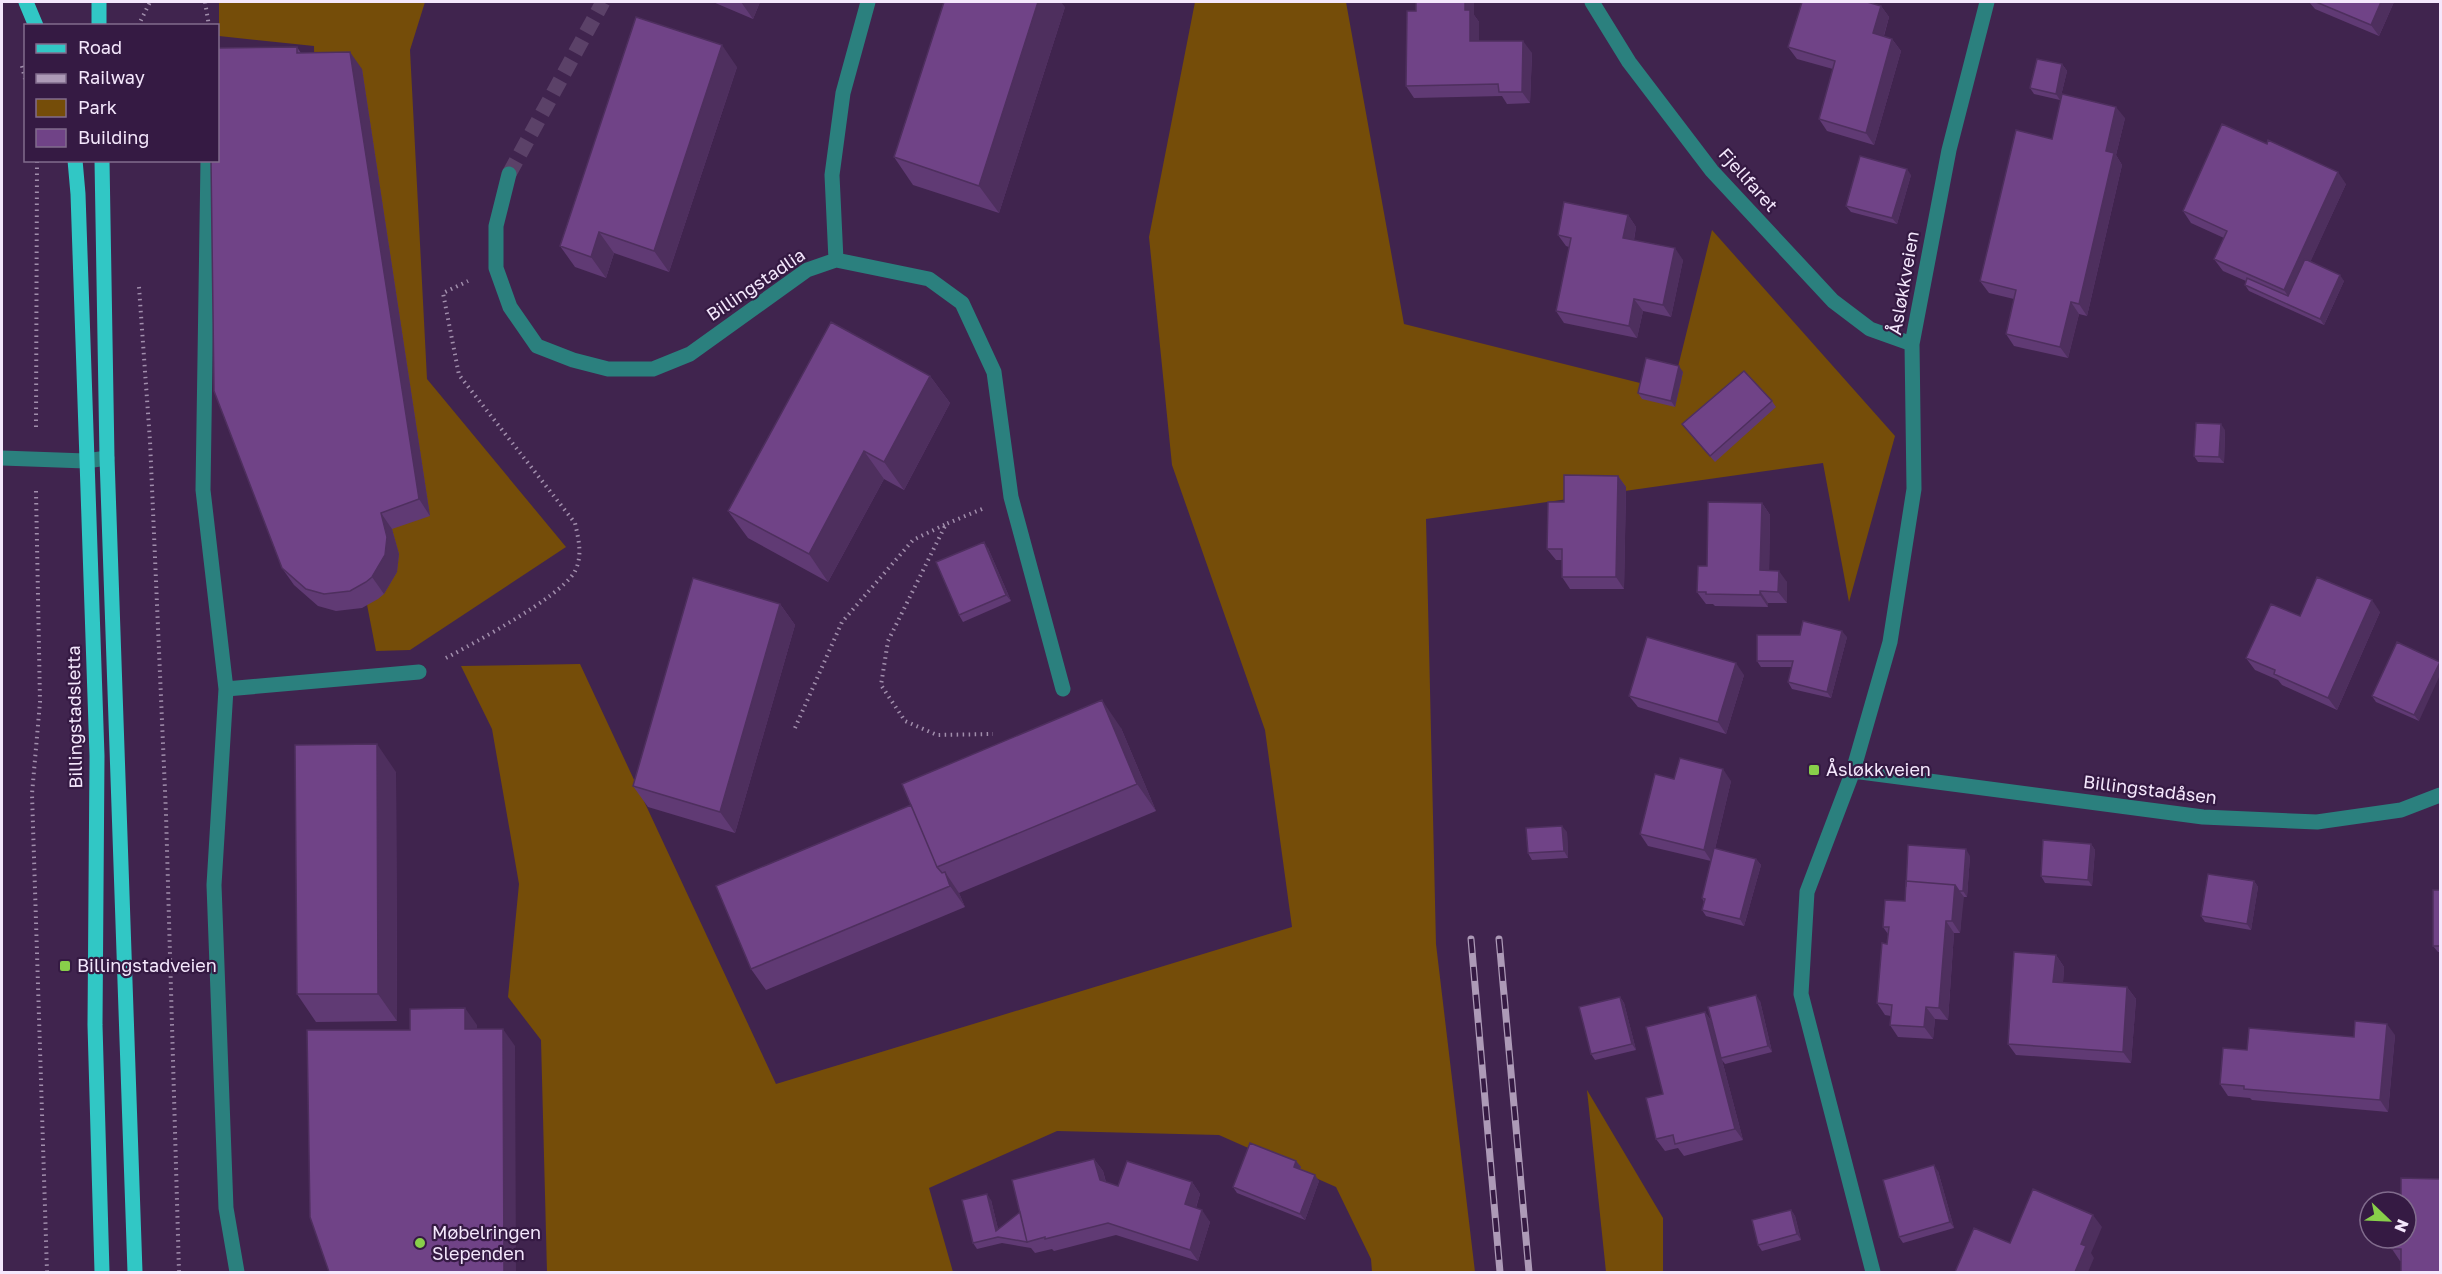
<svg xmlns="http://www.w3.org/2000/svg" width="2442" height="1274" viewBox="0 0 2442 1274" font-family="'Golos Text',sans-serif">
<rect width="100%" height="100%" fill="#40244e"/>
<path fill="#754d09" d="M219,2H425L410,50L427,379L566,547L410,650L376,651L320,362L314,46L219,36Z
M1195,2H1346L1404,324L1672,391L1712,230L1895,436L1849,602L1823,463L1426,519L1436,944L1475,1272H1372L1371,1259L1336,1187L1219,1135L1057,1131L929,1188L953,1272H547L541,1040L508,997L519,884L492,729L461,666L580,664L776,1084L1292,927L1265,730L1172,465L1149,237Z
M1587,1090L1663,1218V1272H1606Z"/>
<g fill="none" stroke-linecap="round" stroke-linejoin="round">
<path stroke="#5b4168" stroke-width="15" stroke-dasharray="15 8" stroke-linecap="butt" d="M509,174L603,2"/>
<path stroke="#a18eac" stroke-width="4" stroke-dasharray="1.5 4.5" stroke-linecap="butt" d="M205,2L209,26
M138,26L150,2
M22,66L26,83
M139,287L150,441L166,814L179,1272
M36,427L37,160
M36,491L40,702L32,794L47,1272
M982,509L946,524L888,641L881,685L905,721L937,735L993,734
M446,658C476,642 558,598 574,573C583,557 579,541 575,523L459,375L443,293L468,281
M795,728L842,622L913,540L946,524"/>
<path stroke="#2b807e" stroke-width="15" d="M1592,2L1629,62L1712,171L1833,301L1870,329L1912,344
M208,160L203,490L226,689L214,885L226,1208L237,1272
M509,174L496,226V268L510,307L537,346L573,360L608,369H653L690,354L807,270L836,260L929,279L962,303L994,372L1011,497L1063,689
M836,260L832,175L843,93L868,2
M2,458L86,461L107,458
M226,689L419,672
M1853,771L2203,817L2317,822L2401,810L2440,795
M1873,1272L1801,994L1807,892L1853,771L1890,642L1914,489L1912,344L1949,150L1987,2"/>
<path stroke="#31c7c5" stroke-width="15" d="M26,2L36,26
M99,26V2
M75,160L78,194L97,756L95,1025L102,1272
M102,160L107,458L135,1272"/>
<g stroke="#ad9ab7" stroke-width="7">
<path id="rail" d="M1471,939L1500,1272
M1499,939L1529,1272"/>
</g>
<use href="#rail" stroke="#351a43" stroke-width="4.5" stroke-dasharray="14" stroke-linecap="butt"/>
</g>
<path fill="#603a74" d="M713,2H760L753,19Z
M1416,2H1474V15L1479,22V41L1532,53L1530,103L1507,104L1502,96L1414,98L1406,86L1416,11Z
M2309,2H2394L2379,36L2315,9Z
M1881,6L1889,17L1884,36L1892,39L1901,51L1874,145L1827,131L1819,119L1833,69L1797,59L1788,47Z
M1065,7L999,213L913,185L894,157Z
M297,47L301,53L362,69L430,516L392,529L399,554L397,572L384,594L378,599L362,608L336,611L318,606L294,585L282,568Z
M2062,64L2067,71L2060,100L2034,94L2030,88Z
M737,67L669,272L614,253L606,278L575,267L560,246Z
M2125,118L2116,155L2122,165L2087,316L2079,314L2068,358L2014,346L2006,334L2014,299L1989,293L1980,281L2052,139Z
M1911,175L1897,224L1851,212L1846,206Z
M2346,184L2310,262L2344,281L2324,325L2249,291L2245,285L2246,281L2223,271L2214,259L2224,238L2191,223L2183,211Z
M1628,215L1636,227L1634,240L1683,260L1671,317L1643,311L1637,338L1564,323L1556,311L1569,247L1566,246L1558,235Z
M1683,372L1675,407L1642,399L1638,393Z
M930,376L950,403L904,490L884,479L828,582L748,538L728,511Z
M1772,401L1776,407L1715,462L1682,424Z
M2225,430L2224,463L2198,462L2194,456Z
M1618,476L1626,487L1624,589H1570L1562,577V560H1556L1547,549L1564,502Z
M1762,503L1770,515L1769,570L1787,582V603H1768V607L1715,606L1713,604H1706L1697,592L1707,566Z
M988,548L1011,601L963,622L959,615Z
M780,604L795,625L735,833L648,807L633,786Z
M2380,612L2337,710L2282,685L2278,680L2255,670L2246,658L2300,616Z
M1847,637L1831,698L1792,689L1788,682L1792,667H1761L1757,661Z
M2397,642L2419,721L2376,702L2372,696Z
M1744,675L1726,734L1638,707L1629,696Z
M1121,728L1156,811L959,893L965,907L766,990L751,969Z
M396,772L397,1021L316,1022L297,994Z
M1674,779L1731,781L1715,849L1756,859L1761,865L1744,926L1706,916L1702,910L1704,902L1702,898L1711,861L1648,846L1640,834Z
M1567,832L1568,858L1532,860L1528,853Z
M2091,844L2095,850L2092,886L2045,883L2041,876Z
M1970,856L1967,897H1963L1960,933H1954L1948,1020L1935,1019L1933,1039L1898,1037L1890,1025L1891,1016L1885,1015L1877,1003L1887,944L1888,934L1883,927L1905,901Z
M2254,881L2258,887L2251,930L2205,922L2201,916Z
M2440,890V952H2438L2433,946Z
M2056,955L2064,967L2063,983L2127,987L2136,999L2131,1063L2016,1055L2008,1044Z
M1620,997L1624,1003L1636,1050L1595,1060L1591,1054Z
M1760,1001L1772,1052L1725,1064L1722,1060L1743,1140L1684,1156L1678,1148L1665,1151L1656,1139L1663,1094L1705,1012L1712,1022Z
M2395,1035L2388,1112L2252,1100L2250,1098L2228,1096L2220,1084L2247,1050L2354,1037Z
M1094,1159L1103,1171L1106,1182L1118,1186L1192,1182L1200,1194L1196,1208L1210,1222L1198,1261L1116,1235L1054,1251L1052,1249L1035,1253L1031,1248L1002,1243L977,1249L973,1243L991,1200L998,1229Z
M1296,1161L1301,1167L1300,1169L1319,1181L1305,1220L1237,1193L1233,1187Z
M1938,1171L1954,1228L1903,1243L1899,1237Z
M2440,1179L2401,1261H2400L2392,1249Z
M1791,1210L1795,1216L1801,1240L1762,1251L1758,1245Z"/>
<path fill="#4e2f5e" d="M741,2H760L753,19Z
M1038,2H1061L1065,7L999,213L979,186Z
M1465,2H1474V15L1479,22V53L1470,41L1465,10Z
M2381,2H2394L2379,36L2371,25Z
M1881,6L1889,17L1881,45L1873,33Z
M1892,39L1901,51L1874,145L1866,133Z
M1523,41L1532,53L1530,103L1522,92Z
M722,45L737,67L669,272L654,251Z
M350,52L362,69L430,516L419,499Z
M2062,64L2067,71L2060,100L2056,94Z
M2116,107L2125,118L2116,155L2122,165L2087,316L2079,304L2106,151Z
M1907,169L1911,175L1897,224L1892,218Z
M2338,172L2346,184L2292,302L2284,290Z
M1628,215L1636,227L1632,249L1623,238Z
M599,232L614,253L606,278L591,257Z
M1675,248L1683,260L1671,317L1663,305Z
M2340,275L2344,281L2324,325L2320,319Z
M1634,299L1643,311L1637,338L1629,326Z
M2071,302L2079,314L2068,358L2060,347Z
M1679,366L1683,372L1675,407L1671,401Z
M930,376L950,403L904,490L884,462Z
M2221,424L2225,430L2224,463L2219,457Z
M864,451L884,479L828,582L809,554Z
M1618,476L1626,487L1624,589L1616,577Z
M1762,503L1770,515L1769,582L1760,570Z
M381,513L392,529L399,554L397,572L384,594L372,577Z
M984,542L988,548L1011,601L1006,595Z
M1779,571L1787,582V603L1778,592Z
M1760,591L1768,603V607L1760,595Z
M2372,600L2380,612L2337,710L2328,698Z
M780,604L795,625L735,833L720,812Z
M1842,631L1847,637L1831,698L1827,692Z
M2440,662V675L2419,721L2414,715Z
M1736,663L1744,675L1726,734L1718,722Z
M1102,700L1121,728L1156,811L1137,784Z
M377,744L396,772L397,1021L378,994Z
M1723,769L1731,781L1712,862L1704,850Z
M1562,826L1567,832L1568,858L1564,851Z
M2091,844L2095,850L2092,886L2088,880Z
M1966,849L1970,856L1967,897L1963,891Z
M1756,859L1761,865L1744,926L1740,919Z
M945,872L959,893L965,907L950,886Z
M2254,881L2258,887L2251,930L2247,924Z
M1955,885L1964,897L1960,933L1952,921Z
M1946,921L1954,933L1948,1020L1939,1008Z
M2056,955L2064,967L2062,994L2053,982Z
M2127,987L2136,999L2131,1063L2123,1052Z
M1756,995L1760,1001L1772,1052L1768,1046Z
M1620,997L1624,1003L1636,1050L1632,1044Z
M1926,1007L1935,1019L1933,1039L1924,1027Z
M465,1008L477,1025V1046L465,1029Z
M1705,1012L1713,1024L1721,1058L1722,1060L1743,1140L1735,1129Z
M2387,1024L2395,1035L2388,1112L2380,1100Z
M503,1029L515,1046L516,1272H504Z
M1094,1159L1103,1171L1108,1192L1100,1180Z
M1296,1161L1301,1167L1298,1173L1294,1167Z
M1934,1165L1938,1171L1954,1228L1950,1222Z
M1315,1175L1319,1181L1305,1220L1300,1214Z
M1192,1182L1200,1194L1193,1216L1185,1204Z
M987,1194L991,1200L1000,1237L996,1231Z
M1202,1210L1210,1222L1198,1261L1190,1250Z
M1791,1210L1795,1216L1801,1240L1797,1234Z
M2093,1215L2102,1227L2091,1253L2094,1258L2088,1272H2075L2081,1244Z"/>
<path fill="#704387" stroke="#4e2f5e" stroke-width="1.5" d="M944,2H1038L979,186L894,157Z
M1416,2H1465V10H1470V41H1523L1522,92H1499L1498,84L1406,86L1407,11H1416Z
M1802,2H1867L1881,6L1873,33L1892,39L1866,133L1819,119L1835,61L1788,47Z
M2316,2H2381L2371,25Z
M636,17L722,45L654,251L599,232L591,257L560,246Z
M297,47V53L350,52L419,499L381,513L387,537L385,555L372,577L366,582L350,591L324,594L306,589L282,568L214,391L211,160H218V48Z
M2037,59L2062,64L2056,94L2030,88Z
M2062,94L2116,107L2106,151L2114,153L2079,304L2071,302L2060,347L2006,334L2016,290L1980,281L2016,130L2052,139Z
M2222,124L2267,144L2268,140L2338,172L2284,290L2214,259L2227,231L2183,211Z
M1860,156L1907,169L1892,218L1846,206Z
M1564,202L1628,215L1623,238L1675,248L1663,305L1634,299L1629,326L1556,311L1571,238L1558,235Z
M2305,259L2340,275L2320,319L2245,285L2247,278L2288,296Z
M831,322L930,376L884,462L864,451L809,554L728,511Z
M1646,358L1679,366L1671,401L1638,393Z
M1744,371L1772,401L1710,456L1682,424Z
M2196,423L2221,424L2219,457L2194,456Z
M1564,475L1618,476L1616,577H1562V549H1547L1548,502H1564Z
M1708,502L1762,503L1760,570L1779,571L1778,592L1760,591V595L1706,594V592H1697L1698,566H1707Z
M984,542L1006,595L959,615L936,562Z
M2317,577L2372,600L2328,698L2274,674L2275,670L2246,658L2271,604L2300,616Z
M693,578L780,604L720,812L633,786Z
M1803,621L1842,631L1827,692L1788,682L1793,661H1757V635H1800Z
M1647,637L1736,663L1718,722L1629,696Z
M2397,642L2440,662L2414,715L2372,696Z
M1102,700L1137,784L937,867L902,784Z
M377,744L378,994H297L295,745Z
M1680,758L1723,769L1704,850L1640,834L1655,774L1674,779Z
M911,805L937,867L942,873L945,872L950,886L751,969L716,886Z
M1562,826L1564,851L1528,853L1526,828Z
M2043,840L2091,844L2088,880L2041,876Z
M1908,845L1966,849L1963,891H1959L1955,885L1906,881V887Z
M1714,848L1756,859L1740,919L1702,910L1705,899L1702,898Z
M2208,874L2254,881L2247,924L2201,916Z
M1906,881L1955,885L1952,921H1946L1939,1008L1926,1007L1924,1027L1890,1025L1892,1005L1877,1003L1882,943L1887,944L1889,927H1883L1885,900L1905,901Z
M2433,890H2440V946H2433Z
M2014,952L2056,955L2053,982L2127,987L2123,1052L2008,1044Z
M1756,995L1768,1046L1721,1058L1708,1007Z
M1620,997L1632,1044L1591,1054L1579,1007Z
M465,1008V1029H503L504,1272H329L310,1217L307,1030H410V1009Z
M1705,1012L1735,1129L1675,1144L1673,1135L1656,1139L1646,1098L1663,1094L1646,1027Z
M2355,1021L2387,1024L2380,1100L2244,1089V1086L2220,1084L2223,1048L2247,1050L2249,1028L2354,1037Z
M1250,1143L1296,1161L1294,1167L1315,1175L1300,1214L1233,1187Z
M1094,1159L1100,1180L1118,1186L1127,1161L1192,1182L1185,1204L1202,1210L1190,1250L1108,1223L1045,1239V1237L1027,1242L1012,1180Z
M1934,1165L1950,1222L1899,1237L1883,1180Z
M2401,1178L2440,1179V1272H2401V1249H2392V1238H2406V1202H2401Z
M2033,1189L2093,1215L2081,1244L2086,1246L2075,1272H1955L1974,1228L2010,1243Z
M987,1194L996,1231L1020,1212L1027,1242L998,1237L973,1243L962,1200Z
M1791,1210L1797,1234L1758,1245L1752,1220Z"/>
<g fill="#88cf4a" stroke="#351a43" stroke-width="2">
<rect x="1808" y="764" width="12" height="12" rx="3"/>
<rect x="59" y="960" width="12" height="12" rx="3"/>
<circle cx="420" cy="1243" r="6"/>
</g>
<g text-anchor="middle" stroke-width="4.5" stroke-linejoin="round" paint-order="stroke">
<g font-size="18" fill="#f4e7fc" stroke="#351a43">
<text transform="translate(1748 180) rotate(48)" y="6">Fjellfaret</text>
<text transform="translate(1904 283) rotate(-80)" y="6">Åsløkkveien</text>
<text transform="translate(756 285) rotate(-34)" y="6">Billingstadlia</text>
<text transform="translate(75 717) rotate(-91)" y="6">Billingstadsletta</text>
<text transform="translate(2150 790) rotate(7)" y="6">Billingstadåsen</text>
</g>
<g font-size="18" fill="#f4e7fc" stroke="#351a43" text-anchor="start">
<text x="1826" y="776">Åsløkkveien</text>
<text x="77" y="972">Billingstadveien</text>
<text x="432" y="1239">Møbelringen<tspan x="432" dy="21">Slependen</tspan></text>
</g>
</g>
<rect width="2442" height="1274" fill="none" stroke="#f4e7fc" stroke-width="6"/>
<rect x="24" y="24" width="195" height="138" fill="#351a43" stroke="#816c8d" stroke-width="1.5"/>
<rect x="36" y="44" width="30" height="9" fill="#31c7c5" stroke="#816c8d" stroke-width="1.5"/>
<text x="78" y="54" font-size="18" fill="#f4e7fc">Road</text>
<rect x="36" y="74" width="30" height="9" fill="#ad9ab7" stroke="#816c8d" stroke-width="1.5"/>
<text x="78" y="84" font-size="18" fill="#f4e7fc">Railway</text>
<rect x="36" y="99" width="30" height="18" fill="#754d09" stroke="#816c8d" stroke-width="1.5"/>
<text x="78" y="114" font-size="18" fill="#f4e7fc">Park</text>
<rect x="36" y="129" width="30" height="18" fill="#704387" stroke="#816c8d" stroke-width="1.5"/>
<text x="78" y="144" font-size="18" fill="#f4e7fc">Building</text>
<g transform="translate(2388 1220) rotate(113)"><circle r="28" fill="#351a43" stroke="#816c8d" stroke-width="1.5"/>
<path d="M0-4.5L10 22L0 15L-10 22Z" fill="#88cf4a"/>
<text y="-9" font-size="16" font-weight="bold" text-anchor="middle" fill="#f4e7fc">N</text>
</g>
</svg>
